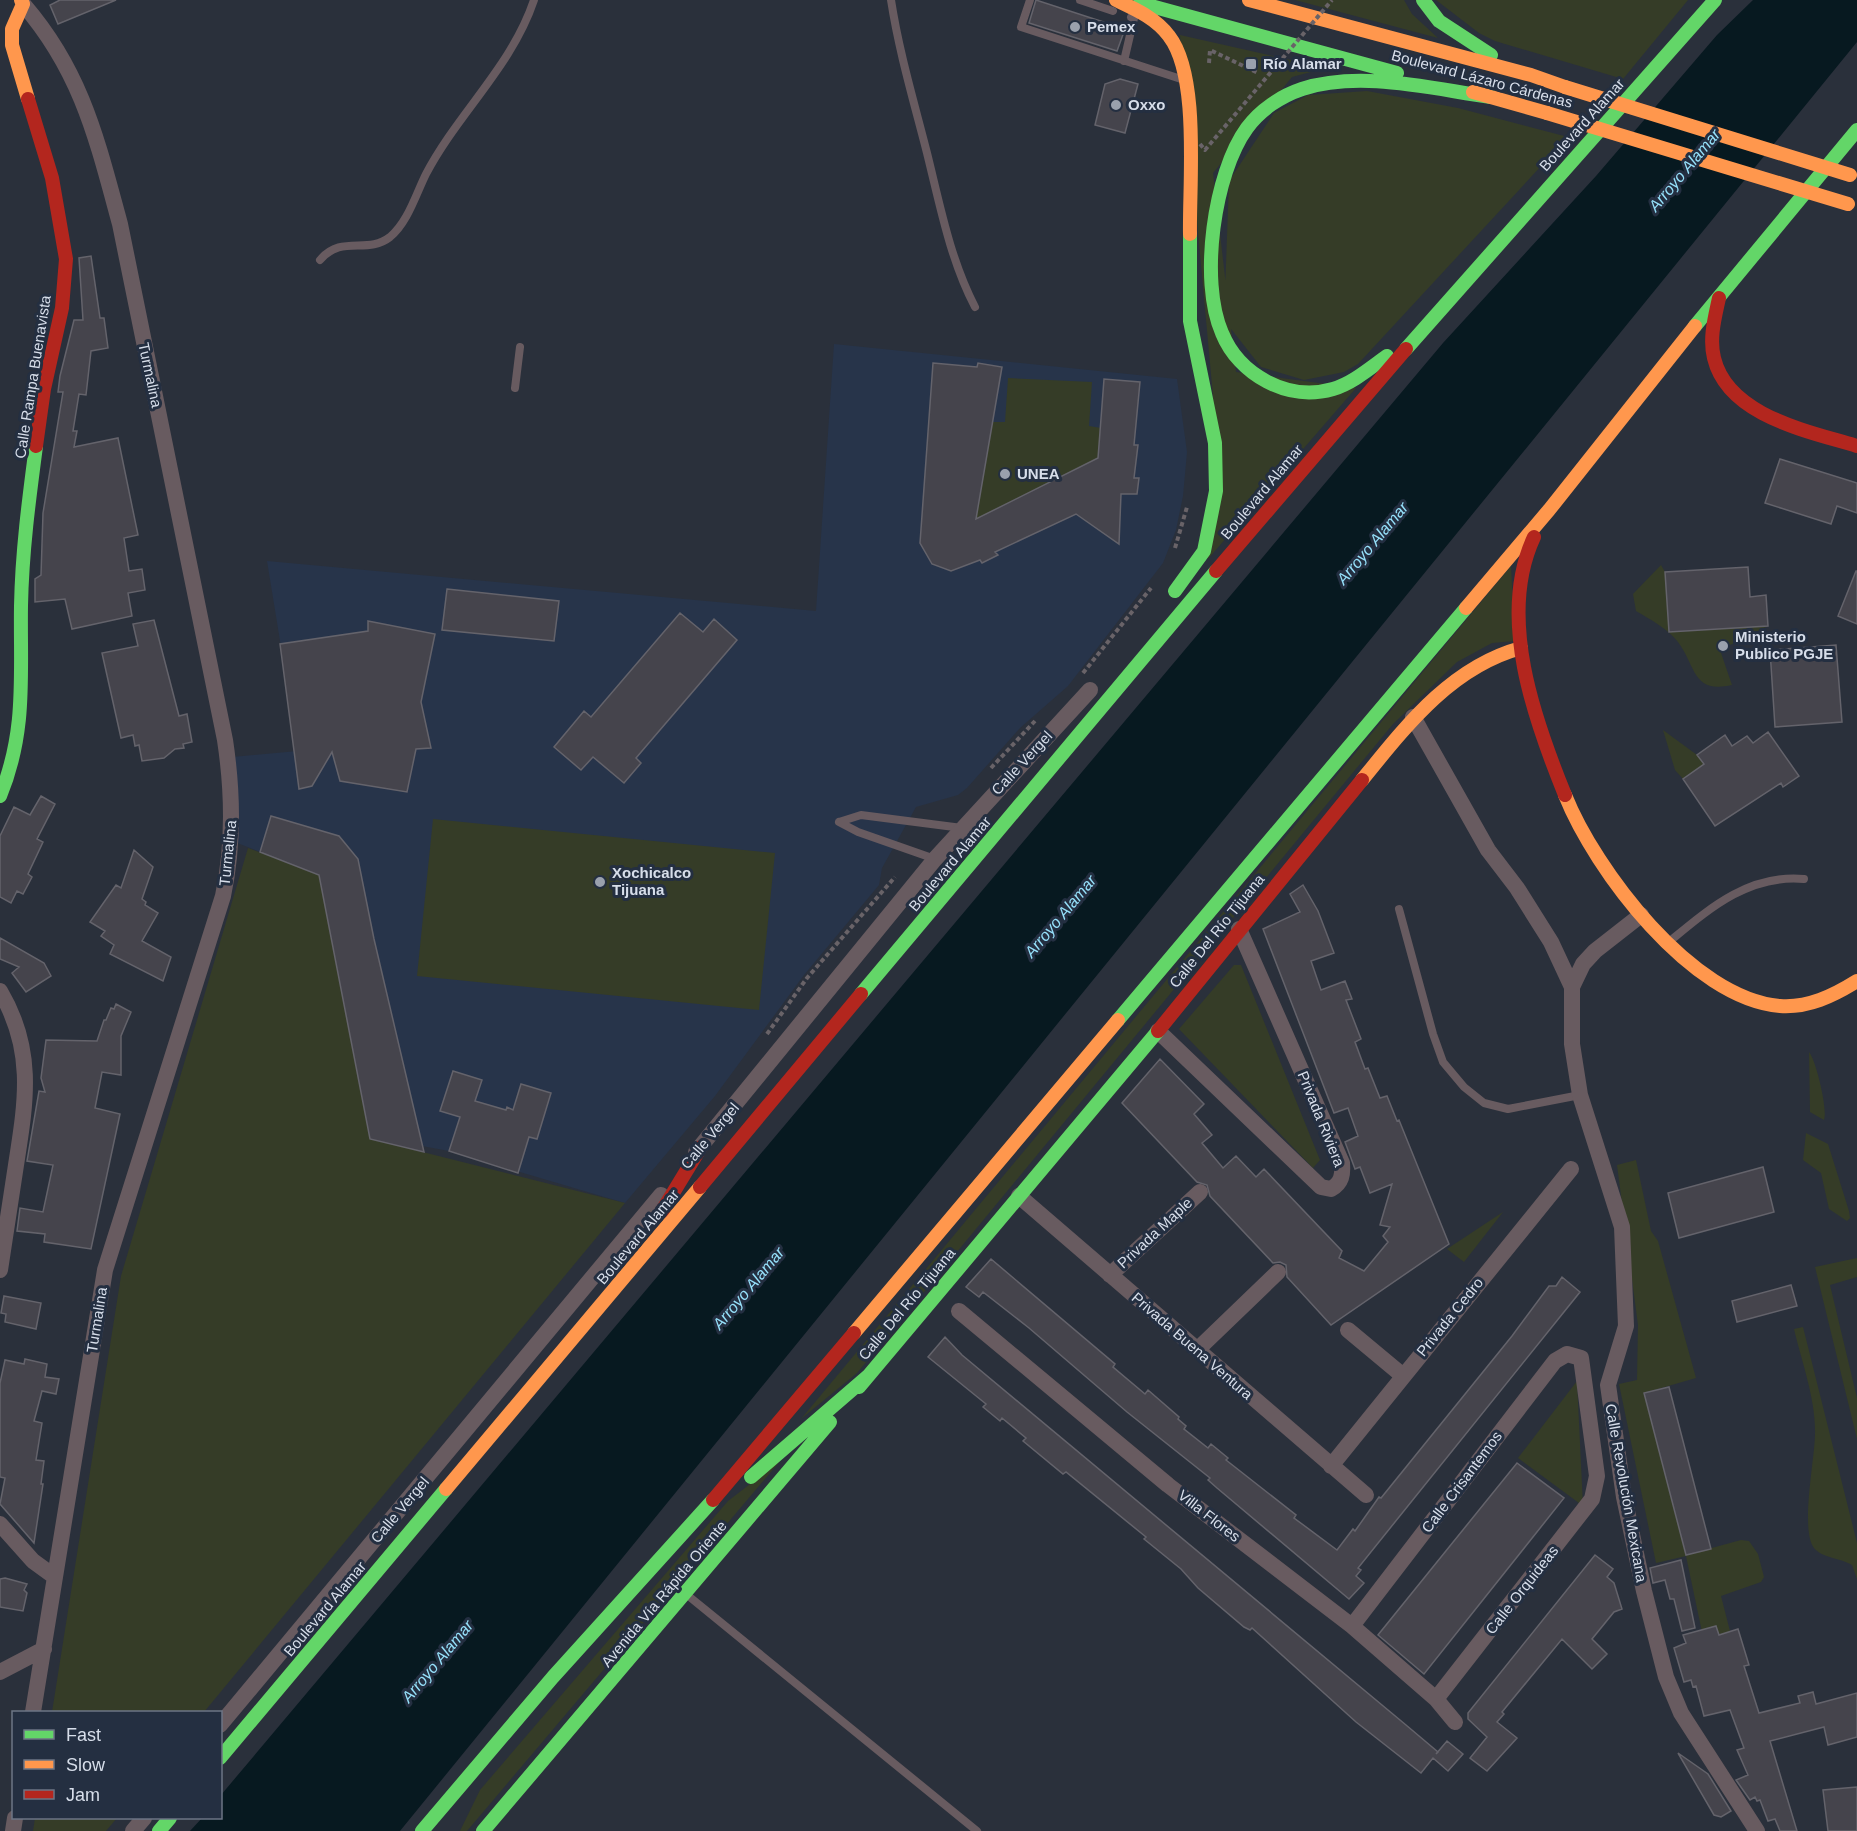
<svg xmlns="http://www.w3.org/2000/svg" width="1857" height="1831" viewBox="0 0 1857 1831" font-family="Helvetica,sans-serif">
<rect width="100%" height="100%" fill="#2a303b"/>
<path fill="#27344a" d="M834,344L1177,379L1187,452L1183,496L1176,530L1163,563L1068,686L1020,728L967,788L958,795L916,807L882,868L879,885L804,975L715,1096L625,1203L449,1151L422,1146L424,1152L370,1139L319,875L227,839L232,757L298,751L267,561L816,611Z"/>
<path fill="#353c27" d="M1295,0H1404L1412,14L1438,38Z
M1436,0H1688L1623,79L1495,41L1479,33Z
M1180,35L1326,68L1292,77L1213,173L1236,372L1356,388L1208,559L1213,396Z
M1367,91L1458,108L1568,137L1358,364L1344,372L1304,380L1261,367L1224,320L1229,181L1274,113L1308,95Z
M1008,378L1092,382L1089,426L1101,428L1098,458L976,519L992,422H1005Z
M1661,565L1665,572L1669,632L1768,626L1720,650L1732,685C1692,694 1696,666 1678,642C1667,628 1651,620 1636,611L1633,594Z
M1511,566L1515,641L1492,643L1457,662L1393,724L857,1373L801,1419Z
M1663,730L1697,755L1704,764L1683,779L1675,770Z
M433,819L775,853L759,1010L417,976Z
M248,848L319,875L371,1139L625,1203L204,1712H52L121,1276Z
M1234,965H1241L1320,1160L1313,1168L1179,1029Z
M1809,1052C1816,1060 1828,1110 1824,1120L1810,1112Z
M1806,1133L1828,1144L1849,1211L1850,1218L1847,1221L1829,1209L1821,1173L1803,1160Z
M1636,1160L1651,1231L1658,1241L1696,1378L1644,1393L1686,1555L1741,1540L1749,1541L1758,1554L1764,1577L1761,1582L1721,1596L1731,1635L1702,1632L1686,1556L1656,1563L1619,1384L1637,1380L1638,1325L1617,1165Z
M1503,1212L1464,1262L1447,1249Z
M1857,1258V1277L1830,1285L1857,1398V1439L1815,1267Z
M1803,1327L1857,1543V1579L1852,1565C1841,1558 1822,1558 1814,1548C1800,1530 1815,1458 1815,1434C1816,1400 1802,1363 1794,1329Z
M1577,1381L1583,1506L1518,1458Z
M781,1460L467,1831H460L480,1790L728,1501Z
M35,1818H117L106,1831H33Z"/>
<path fill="#071920" d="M1753,0H1857V42L400,1831H190L202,1818H220L221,1795L1443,343L1596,176L1717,35Z"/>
<path fill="#45444c" stroke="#64636b" stroke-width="1.5" d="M60,0H116L58,24L50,5Z
M1036,0L1125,29L1117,51L1029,23Z
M1120,79L1138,84L1125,133L1095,125L1105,84Z
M91,256L100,318H104L108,348L91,351L86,395L79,394L73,431H77L74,447L118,438L138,535L124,538L129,571L142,569L145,590L128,593L132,616L72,629L65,599L35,602V579L41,575L43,513L63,392H58L60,376L74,320H83L79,258Z
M933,363L977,367L978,363L1002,367L976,519L1098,458L1104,379L1140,382L1134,445H1138L1134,478H1139L1137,494H1121L1119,544L1076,514L995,552L998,555L982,563L980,560L951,571L932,564L920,543Z
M1780,459L1857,483V513L1837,506L1831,524L1765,503Z
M1748,567L1750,597L1766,595L1768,626L1669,632L1665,572Z
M1856,571H1857V624L1838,616Z
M447,589L559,601L554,641L442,630Z
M680,613L703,632L714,619L737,640L636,758L641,763L624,783L593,757L581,770L554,747L584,711L591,717Z
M154,620L179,716L187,714L192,742L183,744L184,748L175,749L164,758L142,761L139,745L135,746L133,735L121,738L102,653L138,646L133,624Z
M368,621L435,634L421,702L431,748L416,749L407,792L340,781L332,752L312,786L299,789L280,644L368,631Z
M1836,645L1842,722L1775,727L1770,650Z
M1768,732L1799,776L1783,787L1781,783L1715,826L1683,779L1704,764L1697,755L1725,735L1732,746L1747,736L1753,743Z
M41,796L55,804L37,839L43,842L28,874L32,877L23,894L17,891L11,903L0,897V836L14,807L30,815Z
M271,816L339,836L358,859L374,939L424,1152L370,1139L319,875L260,852Z
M134,850L153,867L142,899L146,902L145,905L158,913L142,941L171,957L163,981L110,954L114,945L101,936L105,931L90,922L116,885L121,888Z
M1303,885L1318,911L1334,953L1311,961L1321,990L1345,981L1352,999L1346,1000L1361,1039L1355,1042L1365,1069L1368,1068L1380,1098L1387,1096L1397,1121L1399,1120L1449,1244L1331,1325L1287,1277L1286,1265L1280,1262L1273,1263L1210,1196L1207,1185L1197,1182L1122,1103L1160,1059L1204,1104L1194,1114L1212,1135L1202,1143L1223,1168L1236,1156L1256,1177L1264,1169L1342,1251L1339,1258L1364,1271L1388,1242L1383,1236L1390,1227L1380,1225L1392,1184L1370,1193L1360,1167L1355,1169L1345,1142L1358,1136L1348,1108L1334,1113L1263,929L1300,912L1290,894Z
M0,938L44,963L51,976L26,992L12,973L19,967L0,959Z
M116,1004L131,1012L121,1036V1075L102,1072L95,1108L120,1114L91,1249L44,1242L45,1234L17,1231L20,1208L43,1212L53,1165L27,1161L39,1091L45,1092L41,1078L46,1040L97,1041L104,1020H106L111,1008L114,1009Z
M453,1071L482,1080L475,1101L506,1110L507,1107L513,1110L521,1084L551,1093L537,1139L529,1137L518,1173L449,1151L460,1117L440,1111Z
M1763,1167L1774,1212L1679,1238L1668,1193Z
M991,1259L1115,1364L1113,1367L1145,1394L1148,1390L1179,1417L1178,1419L1186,1426L1184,1429L1208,1448L1211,1444L1228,1458L1226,1460L1296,1515L1294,1518L1337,1550L1353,1529L1355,1531L1379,1497L1381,1498L1512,1336L1549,1286H1556L1562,1277L1580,1292L1358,1568L1361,1570L1356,1576L1364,1583L1349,1599L1217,1488L1208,1480L1210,1478L1127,1412L1029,1328L983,1292L979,1297L966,1287Z
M1791,1285L1797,1306L1737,1322L1732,1301Z
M4,1296L41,1303L36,1329L5,1322L6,1314L1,1313Z
M945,1337L962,1355L1406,1725L1438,1752L1436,1754L1447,1741L1463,1754L1448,1771L1433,1758L1421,1773L1356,1722L1252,1628L1250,1630L1244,1627L1198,1588L1181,1569L1144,1539L1146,1537L1066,1472L1063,1474L1023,1441L1026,1438L1002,1418L1000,1421L983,1407L986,1404L928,1357Z
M25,1359L47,1364L45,1377L59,1379L56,1394L42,1391L34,1421L42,1423L36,1460L44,1461L41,1484H43L34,1543L0,1504L5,1478L0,1477V1383L5,1360L24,1364Z
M1669,1387L1711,1549L1686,1555L1644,1393Z
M1517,1463L1564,1498L1424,1674L1378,1635Z
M1595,1555L1613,1569L1607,1577L1614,1583L1622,1609L1614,1612L1592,1639L1607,1654L1592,1669L1562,1639L1502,1712L1504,1714L1497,1722L1517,1738L1487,1771L1470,1758L1487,1737L1468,1719V1713Z
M1681,1560L1695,1628L1682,1631L1674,1599H1670L1665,1580L1653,1583L1650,1568Z
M5,1578L27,1584L24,1590L27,1593L23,1611L0,1607V1579Z
M1716,1626L1719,1635L1738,1629L1749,1665L1744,1666L1759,1713L1800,1703L1798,1696L1813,1692L1816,1704L1857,1693V1737L1828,1745L1824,1727L1770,1741L1797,1831H1780L1775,1819L1768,1821L1760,1800L1757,1801L1755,1797L1750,1800L1736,1780L1748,1775L1737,1750L1744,1748L1730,1710L1704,1716L1696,1686L1693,1687L1691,1680L1684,1682L1674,1648L1686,1643L1683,1635Z
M1678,1753L1708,1774L1731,1811L1721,1817L1714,1815Z
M1857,1787V1831H1828L1823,1790Z"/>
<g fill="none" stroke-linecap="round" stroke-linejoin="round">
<path stroke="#696368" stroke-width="4" stroke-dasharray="4.5 3" stroke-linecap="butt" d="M1209,63L1210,50L1258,73
M1175,548L1187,507
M1083,673L1151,588
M991,768L1035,721
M767,1034L807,978L895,877"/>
<path stroke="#685b60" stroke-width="8" d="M891,0C899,52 914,102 927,153C940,205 950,259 975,307
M1030,0L1021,27L1181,79
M1080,0L1113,11
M1124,61L1134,18L1131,17
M320,260C342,234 367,255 390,237C408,222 416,194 426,174C458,113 512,66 534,0
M515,388L520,347
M839,822L861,815L962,828
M839,822L858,832L935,859
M1399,909L1433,1034L1443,1062L1464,1087L1484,1103L1508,1109L1580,1095
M1670,941C1710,908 1749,874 1804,879
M686,1594L977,1831"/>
<path stroke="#685b60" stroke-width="16" d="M23,4C82,72 97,140 120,224L225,740C233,793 234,844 223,896L105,1270L33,1712
M1413,717L1488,850L1517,888L1551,942L1572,987
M1641,915L1595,951L1583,964L1572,987V1044L1580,1095L1622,1227L1626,1326L1608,1385L1624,1497L1644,1591L1666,1677L1681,1713L1757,1831
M0,991C35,1050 26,1101 16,1165C11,1200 5,1235 0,1270
M1158,1031L1321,1187L1331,1189C1342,1183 1343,1174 1342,1163L1239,929
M696,1152L935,859L1090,690
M1019,1196L1366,1495
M1110,1275L1200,1192
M959,1311L1168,1485L1352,1626L1436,1699L1455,1722
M1348,1330L1402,1375
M1197,1350L1278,1272
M1331,1466L1571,1169
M0,1524L33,1561L55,1577
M1352,1626L1555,1361L1567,1354L1581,1358L1597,1476L1592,1499L1436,1699
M0,1672L44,1649
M220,1725L661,1195
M13,1831L15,1818
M133,1831L144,1818"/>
<path stroke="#63d668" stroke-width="14" d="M1423,0L1439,21L1491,55
M1140,3L1397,73
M1695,326L1857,130
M1406,349L1715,0
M1387,356C1370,368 1353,383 1333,389C1288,402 1239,375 1222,333C1199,281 1214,173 1247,128C1260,110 1281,96 1302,89C1361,70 1432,89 1491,97
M1175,591L1204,551L1216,491L1215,443L1190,321V234
M0,796C27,731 20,674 21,606C22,552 29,499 36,446
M861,994L1216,571
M1118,1020L1466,608
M859,1387L1158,1031
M751,1477L868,1376
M220,1758L446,1489
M159,1831L170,1818
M422,1831L553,1677L713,1500
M483,1831L830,1422"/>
<path stroke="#ff974d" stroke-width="14" d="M21,0L23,4L12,29V45L28,99
M1116,0C1135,9 1156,18 1169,36C1200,76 1189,183 1190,234
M1249,0L1531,75L1565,87
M1473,92L1547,113
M1466,608L1549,510L1695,326
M1362,780C1406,726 1451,667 1521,648
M1565,795C1595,870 1692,999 1780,1006C1808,1008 1833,996 1857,981
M854,1333L1118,1020
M446,1489L700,1187"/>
<path stroke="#b3261e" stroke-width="14" d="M28,99L52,178L66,259L62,308L44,389L36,446
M1719,298C1715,317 1709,338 1714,358C1728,416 1808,431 1857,446
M1534,537C1497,616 1534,719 1565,795
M1216,571L1406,349
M1158,1031L1362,780
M700,1187L861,994
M662,1211L701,1147
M713,1500L854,1333"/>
<path stroke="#696368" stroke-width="4" stroke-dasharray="4.5 3" stroke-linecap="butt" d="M1200,144L1205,150L1332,0"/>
<path stroke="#ff974d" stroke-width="14" d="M1565,87L1850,175
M1547,113L1848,204"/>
</g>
<g fill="#9aa1ad" stroke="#242f41" stroke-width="2">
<circle cx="1075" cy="27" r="6"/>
<rect x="1245" y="58" width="12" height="12" rx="3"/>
<circle cx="1116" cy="105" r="6"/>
<circle cx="1005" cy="474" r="6"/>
<circle cx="1723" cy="646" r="6"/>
<circle cx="600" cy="882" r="6"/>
</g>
<g text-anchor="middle" stroke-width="6" stroke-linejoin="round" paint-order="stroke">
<g font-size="15" font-weight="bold" fill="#d7deea" stroke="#242f41" text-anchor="start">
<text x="1087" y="32">Pemex</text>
<text x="1263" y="69">Río Alamar</text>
<text x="1128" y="110">Oxxo</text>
<text x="1017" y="479">UNEA</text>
<text x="1735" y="642">Ministerio<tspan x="1735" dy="17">Publico PGJE</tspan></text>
<text x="612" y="878">Xochicalco<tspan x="612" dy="17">Tijuana</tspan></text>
</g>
<g font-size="15" fill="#d7deea" stroke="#242f41">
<text transform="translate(1482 79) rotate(15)" y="5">Boulevard Lázaro Cárdenas</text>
<text transform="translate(1582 125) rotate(-48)" y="5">Boulevard Alamar</text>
<text transform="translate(150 375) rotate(78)" y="5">Turmalina</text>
<text transform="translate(33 377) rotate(-81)" y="5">Calle Rampa Buenavista</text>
<text transform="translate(1262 492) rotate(-50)" y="5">Boulevard Alamar</text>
<text transform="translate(1022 763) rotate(-47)" y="5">Calle Vergel</text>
<text transform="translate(228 853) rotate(-84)" y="5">Turmalina</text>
<text transform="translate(950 864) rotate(-50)" y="5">Boulevard Alamar</text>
<text transform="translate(1217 931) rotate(-51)" y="5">Calle Del Río Tijuana</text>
<text transform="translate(1321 1119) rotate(68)" y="5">Privada Riviera</text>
<text transform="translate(710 1136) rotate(-50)" y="5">Calle Vergel</text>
<text transform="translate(1155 1233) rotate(-43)" y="5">Privada Maple</text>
<text transform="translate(638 1237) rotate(-50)" y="5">Boulevard Alamar</text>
<text transform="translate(907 1304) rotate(-50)" y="5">Calle Del Río Tijuana</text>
<text transform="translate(1450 1317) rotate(-51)" y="5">Privada Cedro</text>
<text transform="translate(97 1320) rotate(-81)" y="5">Turmalina</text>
<text transform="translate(1192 1346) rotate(41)" y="5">Privada Buena Ventura</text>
<text transform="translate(1462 1482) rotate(-53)" y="5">Calle Crisantemos</text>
<text transform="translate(1626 1493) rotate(80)" y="5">Calle Revolución Mexicana</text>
<text transform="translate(400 1510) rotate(-50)" y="5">Calle Vergel</text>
<text transform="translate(1209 1516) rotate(38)" y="5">Villa Flores</text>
<text transform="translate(1522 1590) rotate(-52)" y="5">Calle Orquideas</text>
<text transform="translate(664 1594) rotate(-50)" y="5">Avenida Vía Rápida Oriente</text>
<text transform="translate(325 1609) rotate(-50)" y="5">Boulevard Alamar</text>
</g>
<g font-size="16" font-style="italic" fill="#96e1fb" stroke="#242f41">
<text transform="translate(1684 170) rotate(-50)" y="6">Arroyo Alamar</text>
<text transform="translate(1372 543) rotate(-50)" y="6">Arroyo Alamar</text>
<text transform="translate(1060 916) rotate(-50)" y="6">Arroyo Alamar</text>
<text transform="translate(748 1288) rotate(-50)" y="6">Arroyo Alamar</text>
<text transform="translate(437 1661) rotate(-50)" y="6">Arroyo Alamar</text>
</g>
</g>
<rect x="12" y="1711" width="210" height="108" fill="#242f41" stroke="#6c7585" stroke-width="1.5"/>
<rect x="24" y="1730" width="30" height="9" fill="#63d668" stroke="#6c7585" stroke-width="1.5"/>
<text x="66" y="1741" font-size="18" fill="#d7deea">Fast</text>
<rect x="24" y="1760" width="30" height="9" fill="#ff974d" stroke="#6c7585" stroke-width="1.5"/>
<text x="66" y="1771" font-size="18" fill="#d7deea">Slow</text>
<rect x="24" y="1790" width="30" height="9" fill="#b3261e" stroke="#6c7585" stroke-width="1.5"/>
<text x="66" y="1801" font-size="18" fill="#d7deea">Jam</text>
</svg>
